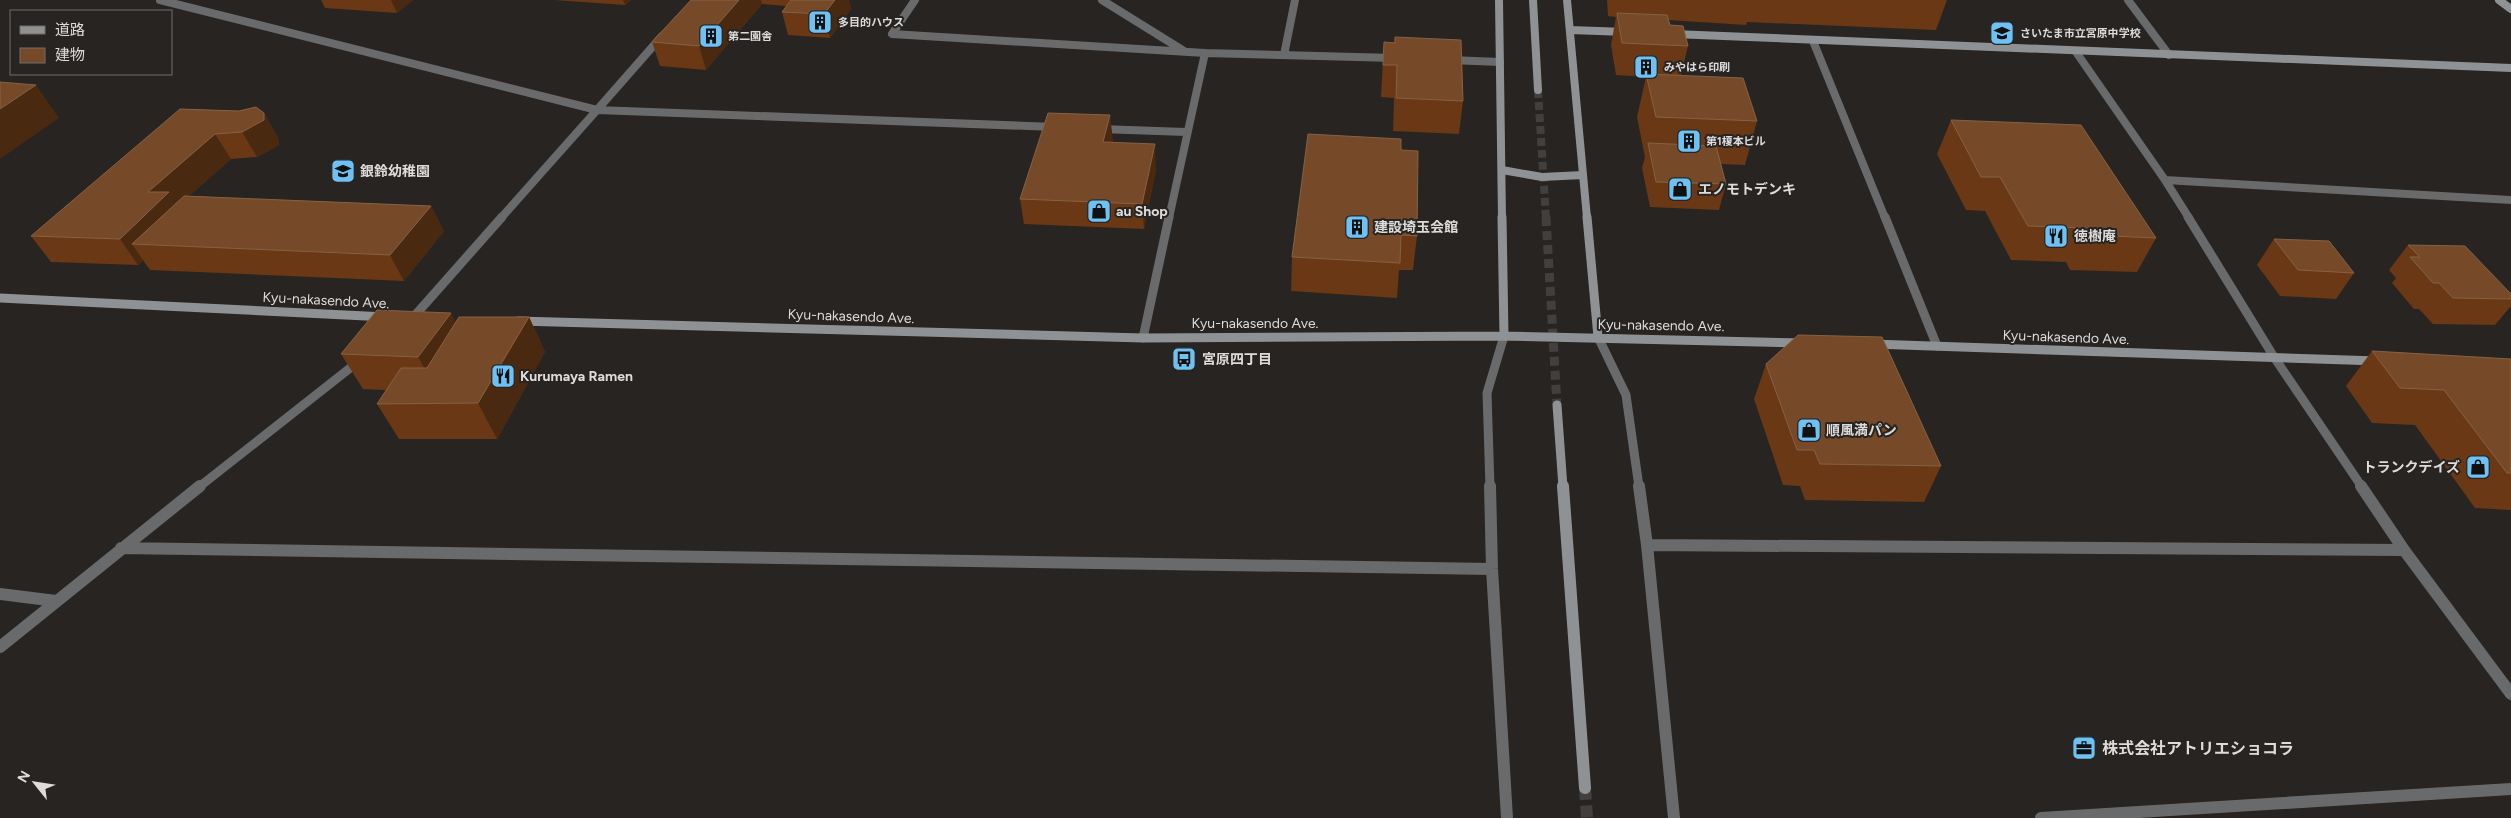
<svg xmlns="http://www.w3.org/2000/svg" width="2511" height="818" viewBox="0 0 2511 818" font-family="Figtree,'Noto Sans JP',sans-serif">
<rect width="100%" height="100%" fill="#272422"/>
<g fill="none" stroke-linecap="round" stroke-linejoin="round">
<path stroke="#42403e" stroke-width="8" stroke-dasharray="8 4" stroke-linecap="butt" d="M1538,90L1546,218"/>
<path stroke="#42403e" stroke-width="9" stroke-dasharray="9 5" stroke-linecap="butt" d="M1546,217L1557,405"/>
<path stroke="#42403e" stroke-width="12" stroke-dasharray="12 5.5" stroke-linecap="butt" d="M1585,788L1587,818"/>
<path stroke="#696a6b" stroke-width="8" d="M160,0L597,110L662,36
M915,0L892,34L1205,53L1395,58
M1102,0L1184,51
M2128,0L2169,55
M1813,41L1885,218
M2076,52L2165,180L2189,218
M1284,55L1295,0
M1449,60L1500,62
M1100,129L1186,132
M2165,180L2511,200
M501,218L597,110L1055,127
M1169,218L1205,53"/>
<path stroke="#696a6b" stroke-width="9" d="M1885,217L1937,346
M2188,217L2274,357L2362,487
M410,321L502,217
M1598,337L1626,395L1639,487
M1143,338L1169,217
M199,487L359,361
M1490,487L1487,393L1504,336"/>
<path stroke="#696a6b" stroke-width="12" d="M1490,486L1492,569L1507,818
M1639,486L1647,545L1674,818
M2361,486L2404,550L2511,694
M1647,545L2404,550
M121,548L1492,569
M0,594L56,601
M0,647L200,486
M2041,818L2511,789"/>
<path stroke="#8f9294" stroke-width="8" d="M1499,0L1502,218
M1533,0L1538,90
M1567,0L1587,218
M2499,0L2511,9
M1570,30L1626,32
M1673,34L2511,68
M1502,170L1542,177L1583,175"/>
<path stroke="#8f9294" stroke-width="9" d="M1502,217L1504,336
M1587,217L1598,337
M0,298L386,317
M518,321L1143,338L1504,336L1803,343
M1872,344L2378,361
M1557,405L1563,487"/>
<path stroke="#8f9294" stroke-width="12" d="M1563,486L1585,788"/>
</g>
<path fill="#6a3814" d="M321,0H413L397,13L325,8Z
M554,0H631L625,5Z
M691,0H849L851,9L830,38L788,35L782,12L786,6L762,4L706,70L660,66L652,42Z
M1607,0H1947L1936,30L1747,22L1746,25L1668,20L1670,25L1688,46L1681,75L1757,121L1745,165L1721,164L1726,184L1719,210L1650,207L1642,168L1645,157L1637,117L1646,77L1616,75L1611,45L1616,17L1608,16Z
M1395,37L1463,101L1459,134L1393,131L1394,98L1381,97L1384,42L1394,43Z
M239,111L264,113L278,138L279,145L257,157L231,159L189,196L431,206L444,231L404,281L150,270L143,260L138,265L51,262L31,236Z
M1951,120L2156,238L2137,272L2070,270L2066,262L2011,260L1985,211L1966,210L1937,154Z
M1113,140L1112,142L1156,169L1144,229L1024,224L1020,199Z
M1401,150L1417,236L1413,270H1399L1397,298L1291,291L1292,257Z
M2274,239L2354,273L2336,299L2280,296L2257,265Z
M2408,245L2511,294V306L2495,325L2433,324L2419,309H2414L2392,283L2396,278L2389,270Z
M529,317L545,352L497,439H399L377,404L386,390L363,389L341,354L456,322Z
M2372,351L2511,359V510L2475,508L2415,425L2372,423L2346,386Z
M1766,364L1941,466L1924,502L1805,500L1800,486L1783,485L1754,399Z"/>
<path fill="#4a2911" d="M391,0H413L397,13Z
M623,0H631L625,5Z
M739,0H761L762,4L706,70L699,46Z
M835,0H849L851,9L830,38L824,14Z
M36,85L59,118L0,159V109Z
M264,113L278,138L279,145L257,157L242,132Z
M1110,115L1113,140L1105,167L1103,142Z
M215,134L231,159L178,206L132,244L143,260L138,265L120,239L148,192Z
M1155,144L1156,169L1144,229L1142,204Z
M431,206L444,231L404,281L390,255Z
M451,313L470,348L438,392L418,357Z
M529,317L545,352L497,439L478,403Z"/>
<path fill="#764a29" stroke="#866145" d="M691,0H739L699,46L652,42Z
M791,0H835L824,14L782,12Z
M1617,13L1667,15L1670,25L1683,26L1688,46L1622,43Z
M1395,37L1461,40L1463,101L1396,98L1397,65H1383L1384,42L1395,43Z
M1646,74L1743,78L1757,121L1656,117Z
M0,82L36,85L0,109Z
M256,107L264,113V120L242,132L215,134L148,192H169L120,239L31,236L180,109L239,111Z
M1048,113L1110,115L1103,142L1155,144L1142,204L1020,199Z
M1951,120L2081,125L2156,238L2088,235L2083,228L2028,226L2000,177H1981Z
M1308,134L1401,139V150L1418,151L1417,236L1401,235L1400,263L1292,257Z
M1648,143L1716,146L1726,184L1656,182Z
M184,196L431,206L390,255L132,244Z
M2274,239L2329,241L2354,273L2298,270Z
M2408,245L2465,246L2511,294V299L2453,298L2439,283H2433L2410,257H2420Z
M377,310L451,313L418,357L341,354Z
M459,317H529L478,403L377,404L401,368H427Z
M1798,335L1882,337L1941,466L1820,464L1814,450H1797L1766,364Z
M2372,351L2511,359V473H2507L2444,390L2400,388Z"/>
<defs>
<g id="building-square" transform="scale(1.25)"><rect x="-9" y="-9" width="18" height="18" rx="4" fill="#6ec2f3" stroke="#272422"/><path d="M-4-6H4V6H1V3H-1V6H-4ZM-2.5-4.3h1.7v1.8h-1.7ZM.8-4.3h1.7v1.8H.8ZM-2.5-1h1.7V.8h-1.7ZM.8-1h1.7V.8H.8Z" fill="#111"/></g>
<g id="school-square" transform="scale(1.25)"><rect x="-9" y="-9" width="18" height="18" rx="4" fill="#6ec2f3" stroke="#272422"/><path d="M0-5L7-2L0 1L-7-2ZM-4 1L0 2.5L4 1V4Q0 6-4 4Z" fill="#111"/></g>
<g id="shop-square" transform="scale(1.25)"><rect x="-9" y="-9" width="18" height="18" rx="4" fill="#6ec2f3" stroke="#272422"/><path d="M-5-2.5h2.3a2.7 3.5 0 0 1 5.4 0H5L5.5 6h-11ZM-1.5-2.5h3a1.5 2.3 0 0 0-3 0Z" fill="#111"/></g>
<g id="restaurant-square" transform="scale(1.25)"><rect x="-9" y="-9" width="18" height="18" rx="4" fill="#6ec2f3" stroke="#272422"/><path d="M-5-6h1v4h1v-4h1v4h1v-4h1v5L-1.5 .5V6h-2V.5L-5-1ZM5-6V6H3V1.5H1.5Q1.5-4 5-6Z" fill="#111"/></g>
<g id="bus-square" transform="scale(1.25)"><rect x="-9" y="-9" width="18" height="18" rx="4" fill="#6ec2f3" stroke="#272422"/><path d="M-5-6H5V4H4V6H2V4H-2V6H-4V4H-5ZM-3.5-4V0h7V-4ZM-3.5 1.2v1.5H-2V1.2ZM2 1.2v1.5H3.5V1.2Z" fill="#111"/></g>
<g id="office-square" transform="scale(1.25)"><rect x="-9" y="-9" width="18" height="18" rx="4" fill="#6ec2f3" stroke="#272422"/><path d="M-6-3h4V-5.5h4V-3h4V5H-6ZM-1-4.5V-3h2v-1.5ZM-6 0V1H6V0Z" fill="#111"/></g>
</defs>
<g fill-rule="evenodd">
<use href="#building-square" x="820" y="22"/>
<use href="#school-square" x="2002" y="33"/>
<use href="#building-square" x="711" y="36"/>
<use href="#building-square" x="1646" y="67"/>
<use href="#building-square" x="1689" y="141"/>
<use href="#school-square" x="343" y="171"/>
<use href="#shop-square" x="1680" y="189"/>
<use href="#shop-square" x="1099" y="211"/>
<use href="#building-square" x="1357" y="227"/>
<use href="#restaurant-square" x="2056" y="236"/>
<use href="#bus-square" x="1184" y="359"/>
<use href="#restaurant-square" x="503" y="376"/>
<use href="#shop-square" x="1809" y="430"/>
<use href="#shop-square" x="2478" y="467"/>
<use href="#office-square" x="2084" y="748"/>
</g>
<g text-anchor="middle" stroke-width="4" stroke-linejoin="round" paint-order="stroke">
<g font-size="11" font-weight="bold" fill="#dedcdb" stroke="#272422" text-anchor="start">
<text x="838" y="26">多目的ハウス</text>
<text x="2020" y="37">さいたま市立宮原中学校</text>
<text x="728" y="40">第二園舎</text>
<text x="1664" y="71">みやはら印刷</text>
<text x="1706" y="145">第1榎本ビル</text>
</g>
<g font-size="14" font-weight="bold" fill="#dedcdb" stroke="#272422" text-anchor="start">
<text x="360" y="176">銀鈴幼稚園</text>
<text x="1698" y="194">エノモトデンキ</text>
<text x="1116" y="216">au Shop</text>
<text x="1374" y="232">建設埼玉会館</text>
<text x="2074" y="241">徳樹庵</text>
<text x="1202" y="364">宮原四丁目</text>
<text x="520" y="381">Kurumaya Ramen</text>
<text x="1826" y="435">順風満パン</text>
<text x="2460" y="472" text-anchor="end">トランクデイズ</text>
</g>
<g font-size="14" fill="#dedcdb" stroke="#272422">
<text transform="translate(326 300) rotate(3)" y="5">Kyu-nakasendo Ave.</text>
<text transform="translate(851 316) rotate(2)" y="5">Kyu-nakasendo Ave.</text>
<text x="1255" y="328">Kyu-nakasendo Ave.</text>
<text transform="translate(1661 325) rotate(1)" y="5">Kyu-nakasendo Ave.</text>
<text transform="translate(2066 337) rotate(2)" y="5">Kyu-nakasendo Ave.</text>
</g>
<g font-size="16" font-weight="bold" fill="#dedcdb" stroke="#272422" text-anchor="start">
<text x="2102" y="754">株式会社アトリエショコラ</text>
</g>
</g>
<rect x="10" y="10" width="162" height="65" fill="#272422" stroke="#706e6c"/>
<rect x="20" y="26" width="25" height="8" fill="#8f9294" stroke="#706e6c"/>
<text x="55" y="35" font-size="15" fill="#dedcdb">道路</text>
<rect x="20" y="48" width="25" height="15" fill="#764a29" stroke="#706e6c"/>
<text x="55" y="60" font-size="15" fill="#dedcdb">建物</text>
<g transform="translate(35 783) rotate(300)" stroke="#272422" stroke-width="4" paint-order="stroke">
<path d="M0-4L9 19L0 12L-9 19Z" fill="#dedcdb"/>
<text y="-8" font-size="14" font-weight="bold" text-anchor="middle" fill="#dedcdb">N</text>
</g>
</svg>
